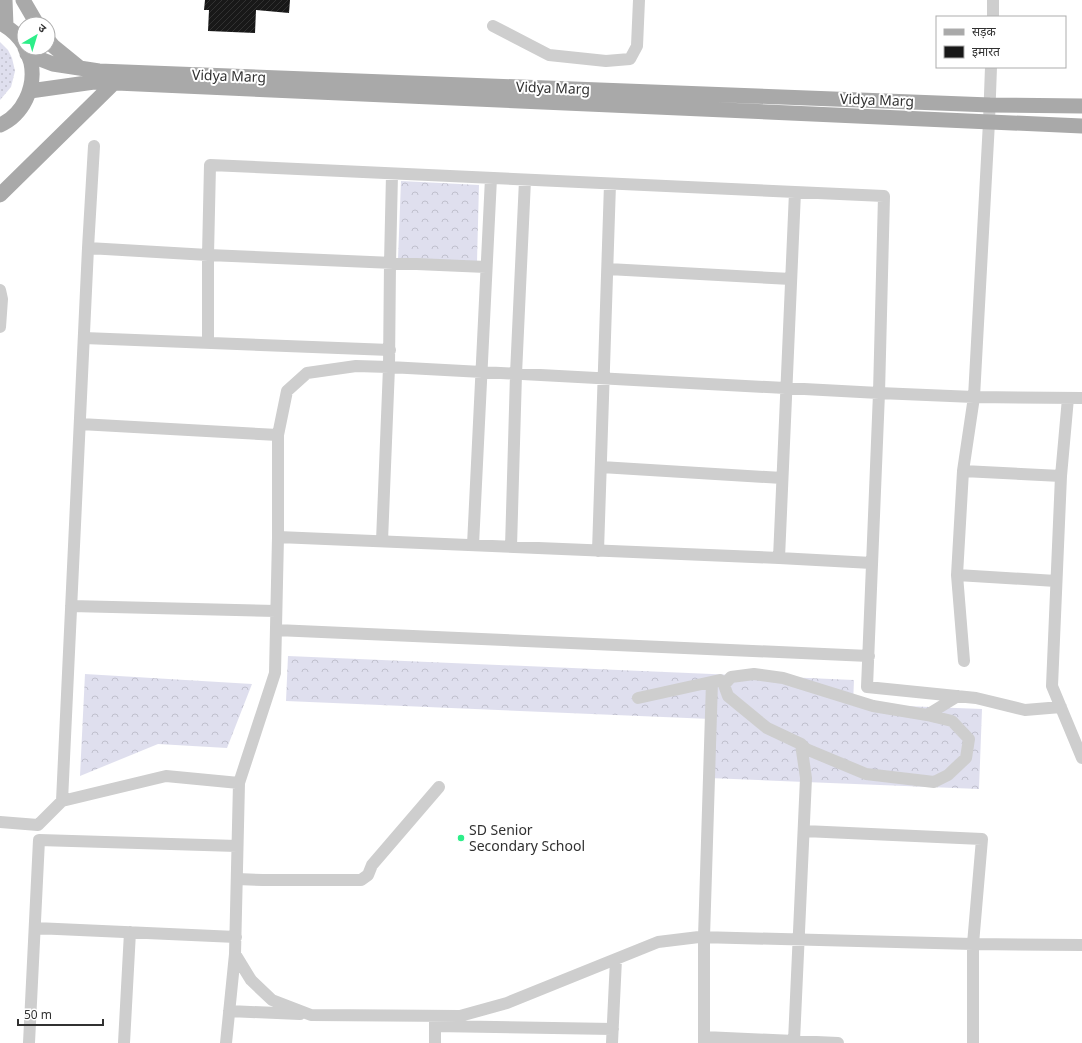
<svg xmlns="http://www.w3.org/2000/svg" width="1082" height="1043" viewBox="0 0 1082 1043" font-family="'Noto Sans','Noto Sans Devanagari',sans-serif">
<defs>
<pattern id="grass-dots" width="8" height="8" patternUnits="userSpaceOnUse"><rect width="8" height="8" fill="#dfdfee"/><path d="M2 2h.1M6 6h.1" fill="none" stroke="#c0c0cd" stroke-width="1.8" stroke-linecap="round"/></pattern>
<pattern id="forest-crowns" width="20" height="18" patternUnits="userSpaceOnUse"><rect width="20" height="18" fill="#dfdfee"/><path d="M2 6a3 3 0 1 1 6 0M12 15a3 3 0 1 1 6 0" fill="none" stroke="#c0c0cd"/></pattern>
<pattern id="building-hatch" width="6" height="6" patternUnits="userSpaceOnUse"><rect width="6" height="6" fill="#181818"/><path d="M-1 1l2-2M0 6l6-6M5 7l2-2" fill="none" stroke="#313131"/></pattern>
</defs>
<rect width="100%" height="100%" fill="#fff"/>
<path fill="url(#grass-dots)" d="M0,42L8,50L12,58L15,71L11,87L0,100Z"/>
<path fill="url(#forest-crowns)" d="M401,181L479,185L477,262L398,259Z
M288,656L854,680L853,704L982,709L979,789L709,778L711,719L286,701Z
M85,674L252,684L227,748L158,744L80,776Z"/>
<path fill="url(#building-hatch)" d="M205,0H290L289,13L256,10L255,33L208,31L209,10H204Z"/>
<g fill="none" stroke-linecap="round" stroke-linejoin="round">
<path stroke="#cecece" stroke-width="12" d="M993,17V0
M493,26L549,55L606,61L630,59L637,46L639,0
M88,248L208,255L486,267
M608,269L791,279
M0,290L2,299L0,327
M84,338L390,350
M208,343V255L210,165L884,196L879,393L867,687L976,698L1025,710L1061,707
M1068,398L1061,476L1052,686L1082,758
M1082,398L974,397L879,393L389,367L356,366L307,373L287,391L278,435V537L275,673L239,783L235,954L251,980L272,1000L311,1015L460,1016L507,1003L658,942L699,937L973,944L1082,945
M80,424L278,435
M601,467L782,478
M963,471L974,397L989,122L991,67
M278,537L779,558L872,563
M382,541L389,367L390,263L392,174
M473,545L491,178
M511,547L516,374L525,180
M598,551L610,184
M779,558L795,192
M957,575L964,661
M1056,581L957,575L963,471L1061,476
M71,606L276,611
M276,630L869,656
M638,698L720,680
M927,715L952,721L969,739L966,758L948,775L934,782L866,774L806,749L801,744L767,728L728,696L724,685L731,677L754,674L783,678L873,706L927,715L958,696
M62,801L88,248L94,146
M0,822L38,825L62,801L166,776L239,783
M804,831L982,839L973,944V1043
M237,879L263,880H361L368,875L372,865L439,787
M35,928L236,937
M229,1011L300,1014
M435,1026L613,1029
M704,1037L838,1043
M794,1041L806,778L801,744
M29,1043L39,840L237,846
M124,1043L130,932
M226,1043L235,954
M435,1043V1018
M612,1043L616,959
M704,1043V937L712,682"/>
<path stroke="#a9a9a9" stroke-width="15" d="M5,0L6,26
M23,0L37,24
M0,23C10,28 18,35 24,45
M48,40L53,46L80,68
M27,54L53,64L99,71L990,105L1082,106
M30,91L94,82L1082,126
M0,125C23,115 36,87 31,63C30,58 27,53 25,48
M0,195L114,83"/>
</g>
<circle fill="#2dee89" stroke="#fff" stroke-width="1.5" cx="461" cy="838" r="4"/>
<g text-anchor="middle" stroke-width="4" stroke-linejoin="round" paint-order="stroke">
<g font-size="14" fill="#313131" stroke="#fff">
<text transform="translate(229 76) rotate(2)" y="5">Vidya Marg</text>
<text transform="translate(553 88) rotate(2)" y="5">Vidya Marg</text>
<text transform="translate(877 100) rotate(2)" y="5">Vidya Marg</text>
</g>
<g font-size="14" fill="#313131" stroke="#fff" text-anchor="start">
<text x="469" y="835">SD Senior<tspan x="469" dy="16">Secondary School</tspan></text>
</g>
</g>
<rect x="936" y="16" width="130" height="52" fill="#ffffff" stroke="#adadad"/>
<rect x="944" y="29" width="20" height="6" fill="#a9a9a9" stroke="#adadad"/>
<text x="972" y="36" font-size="12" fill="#313131">सड़क</text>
<rect x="944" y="46" width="20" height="12" fill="#181818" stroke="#adadad"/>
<text x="972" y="56" font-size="12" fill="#313131">इमारत</text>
<g transform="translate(36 36) rotate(38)"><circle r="19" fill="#ffffff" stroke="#adadad"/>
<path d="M0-3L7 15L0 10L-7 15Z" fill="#2dee89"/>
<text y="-6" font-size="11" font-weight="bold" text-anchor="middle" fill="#313131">उ</text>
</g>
<path d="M18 1019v6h85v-6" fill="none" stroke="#313131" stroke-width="2"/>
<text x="24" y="1019" font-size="12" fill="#313131" stroke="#ffffff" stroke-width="3" paint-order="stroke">50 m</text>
</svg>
